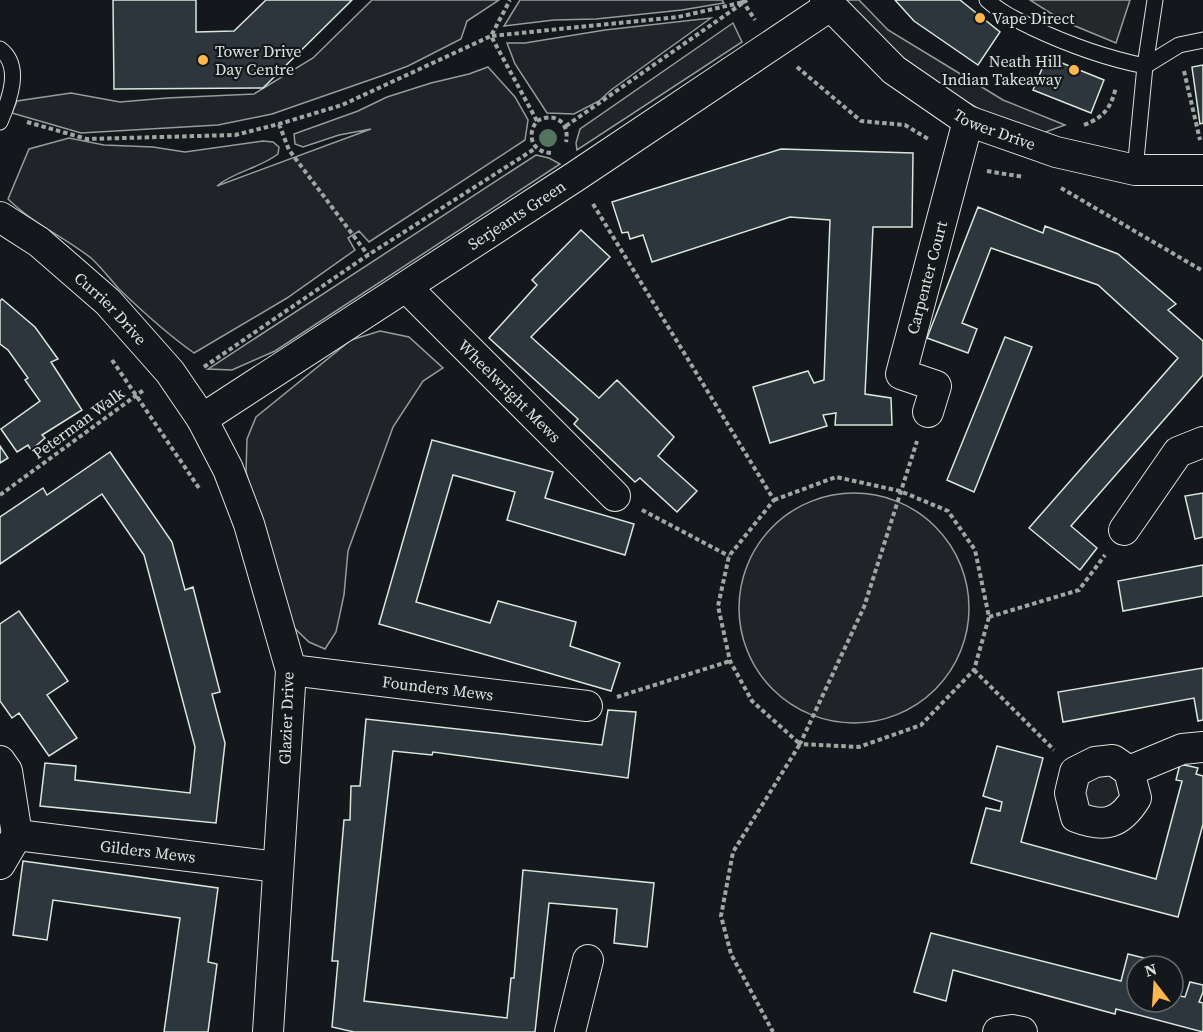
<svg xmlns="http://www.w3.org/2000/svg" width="1203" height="1032" viewBox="0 0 1203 1032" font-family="'Source Serif 4',serif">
<rect width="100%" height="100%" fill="#14181c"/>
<path fill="#202428" stroke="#939e99" stroke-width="1.5" d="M372,0H499L467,21L461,39L408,66L384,75L272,114L218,125L81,133L12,113L17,101L71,93L120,102L167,98L254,94L313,58Z
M520,0H722L724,3L682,10L596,19L554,20L504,26Z
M836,0H859L888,30L949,67L1003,100L1065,125L1043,133L992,116L941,88L899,61Z
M711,18L611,90L599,101L574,114L547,113L515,64L507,43H525L605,30Z
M733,23L742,42L577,150L576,143L580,129Z
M488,67L515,97L528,120L525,140L369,242L359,231L348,238L355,250L287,298L194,353C167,334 143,312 119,289C110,279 101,267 91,258C64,237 32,223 8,199L29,149L69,138L104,145L153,147L185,152L263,141L273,142L279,147L278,154C260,168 233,172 217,186L371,129L339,135L303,147L295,144L294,134L358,111L387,97L431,83L469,74Z
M536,155L549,158L560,164L275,351L232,370L208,369Z
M380,331L409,337L443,368L423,381L393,427L348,551L344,595L336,632L325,649L309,642L288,622L246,472L247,439L256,417L351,340Z
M739 608a115 115 0 1 1 230 0a115 115 0 1 1-230 0Z
M1104,769L1124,779L1125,799L1113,812H1091L1079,798L1086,777Z"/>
<path fill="#24282b" stroke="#939e99" stroke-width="1.5" d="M1030,0H1130L1116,43L1063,21Z"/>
<path fill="#2c363c" stroke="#d8e6dc" stroke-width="1.5" d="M113,0H196V32L234,31L266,0H352L263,88L114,89Z
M895,0H960L1000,32L978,65L914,21Z
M1047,57L1104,80L1091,113L1033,90Z
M1203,65V123L1200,124L1192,67Z
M781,149L913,153L912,227H873L865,394L891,398L892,425H835L836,413L823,415L827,426L770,443L753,387L808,371L814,383L824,380L830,220L790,217L652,262L643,235L630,239L628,232L622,233L612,202Z
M978,207L1043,233L1045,226L1118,254L1176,304L1168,310L1203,341V375L1071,526L1097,548L1080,570L1029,528L1178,358L1098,285L991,248L962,323L977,329L968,353L927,338Z
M581,230L610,257L531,337L599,398L617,380L674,437L658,456L697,491L677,512L640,478L635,482L574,424L578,419L489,338L537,285L532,280Z
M2,299L35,327L58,359L51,362L82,410L42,435L45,438L31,450L28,445L17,452L1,429L40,401L25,380L28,378L8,350L0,344V301Z
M1005,337L1032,347L974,492L947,480Z
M432,440L553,472L545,498L634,524L625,555L507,520L515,492L453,475L416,602L490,623L498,601L576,622L570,646L620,663L611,691L379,624Z
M0,446L8,458L0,463Z
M110,452L172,542L185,590L193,587L220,692L212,694L225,743L216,823L40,806L45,763L76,766L75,780L190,793L195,747L144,555L102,494L0,564V517L43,488L47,495Z
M1203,493V537L1195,539L1185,496Z
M1203,565V596L1123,611L1118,581Z
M19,611L68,681L47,695L77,738L49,756L19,713L12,718L0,701V624Z
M1203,668V720L1198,721L1194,698L1063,722L1058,692Z
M608,710L636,712L628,778L433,752L432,755L393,751L364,1001L507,1018L511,978H514L523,870L654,883L647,947L614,943L617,909L549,903L535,1032H354L332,1027L338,961H332L344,820H350L351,786H360L366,719L602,745Z
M997,746L1043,758L1021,842L1156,879L1182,781L1176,780L1180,764L1198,768L1196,774L1203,776V824L1178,917L971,863L986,808L1000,811L1002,802L983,796Z
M23,861L218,888L208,962L217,964L208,1032H164L180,918L53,900L47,940L13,935Z
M931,933L1121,981L1128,954L1144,958L1142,966H1137V1002H1173V995L1185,997L1190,982L1203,985V992L1199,1002L1203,1003V1032L1116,1009L1115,1014L953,970L946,1001L914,992Z"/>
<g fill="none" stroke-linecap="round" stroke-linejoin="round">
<g stroke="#d8e6dc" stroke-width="17">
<path id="service" d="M987,0C1000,12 1015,19 1031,27C1067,44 1105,58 1145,66L1179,45L1203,40
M0,49C23,66 9,101 0,122
M1135,170L1145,66L1155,0"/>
</g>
<g stroke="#d8e6dc" stroke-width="32">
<g id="minor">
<path id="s1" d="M825,0L894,70L968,121L1056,152L1135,170H1203"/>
<path id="s2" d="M0,217L39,242L108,302L170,372L202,419L228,469L249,524L291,670L268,1032"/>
<path id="s3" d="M406,287L615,496"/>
<path id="s4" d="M928,412L936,386L901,374L968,121"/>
<path id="s5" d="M202,419L576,176L830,6"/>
<path d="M1124,530L1178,452L1203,442"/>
<path id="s6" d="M291,670L587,706"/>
<path d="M1113,760L1129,771L1136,798C1120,824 1105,828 1076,817L1070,793L1075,772L1095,762Z"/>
<path d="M0,761L7,771L17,835L0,864"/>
<path d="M1129,771L1182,749L1203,747"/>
<path id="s7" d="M17,835L278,867"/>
<path d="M570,1032L588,960"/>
<path d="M998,1032L1012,1030L1022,1032"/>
</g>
</g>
<path stroke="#9da8a2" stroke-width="4" stroke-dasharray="4.5 3" stroke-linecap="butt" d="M742,0L755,20
M797,67L861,121L905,125L930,140
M1184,71L1200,140
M537,121C555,111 570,123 566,142
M27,122L87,139L235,135L279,124L342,105L491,36L510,0
M279,124L289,150L368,255
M1084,125C1104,117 1111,108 1116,87
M566,126L747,0
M551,153C532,152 526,135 537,121L491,36L678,17L744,2
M987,171L1024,177
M1061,188L1203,271
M593,204L774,500L729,556L718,606L730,661L752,701L800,744L733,852L721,916L731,954L773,1032
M112,360L199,488
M204,367L368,255L536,148
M0,495L145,389
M774,500L836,477L900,491L948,511L975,550L989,617L974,670L921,725L859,747L800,744L864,607L917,441
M642,510L729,556
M989,617L1079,590L1105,555
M974,670L1054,750
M617,697L730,661"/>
<use href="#service" stroke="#14181c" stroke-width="15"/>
<use href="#minor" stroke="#14181c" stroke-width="30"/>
</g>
<circle fill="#55745f" cx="548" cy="138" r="9"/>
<g fill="#ffb74d" stroke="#14181c" stroke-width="2">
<circle cx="980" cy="18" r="6"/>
<circle cx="203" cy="60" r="6"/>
<circle cx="1074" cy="70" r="6"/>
</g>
<g text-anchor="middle" stroke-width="4.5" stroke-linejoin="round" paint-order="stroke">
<g font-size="16" fill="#d8e6dc" stroke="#14181c" text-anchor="start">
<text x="992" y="24">Vape Direct</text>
<text x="215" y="57">Tower Drive<tspan x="215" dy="18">Day Centre</tspan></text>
<text x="1062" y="67" text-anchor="end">Neath Hill<tspan x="1062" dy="18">Indian Takeaway</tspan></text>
</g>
<g font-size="16" fill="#d8e6dc" stroke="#14181c">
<text dy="6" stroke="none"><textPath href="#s1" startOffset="216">Tower Drive</textPath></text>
<text dy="6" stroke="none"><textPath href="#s5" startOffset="375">Serjeants Green</textPath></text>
<text dy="6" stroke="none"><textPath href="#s4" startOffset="164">Carpenter Court</textPath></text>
<text dy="6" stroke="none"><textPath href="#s2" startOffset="144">Currier Drive</textPath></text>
<text dy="6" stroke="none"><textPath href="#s3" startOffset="147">Wheelwright Mews</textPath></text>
<text transform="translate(78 423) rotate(-36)" y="6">Peterman Walk</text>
<text dy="6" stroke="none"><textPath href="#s6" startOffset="148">Founders Mews</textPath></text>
<text transform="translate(286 718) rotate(-88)" y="6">Glazier Drive</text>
<text dy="6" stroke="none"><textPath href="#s7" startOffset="132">Gilders Mews</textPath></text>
</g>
</g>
<g transform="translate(1155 984) rotate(343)"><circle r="28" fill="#14181c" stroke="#626a69" stroke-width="1.5"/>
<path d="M0-4.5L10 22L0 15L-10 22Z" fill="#ffb74d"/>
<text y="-9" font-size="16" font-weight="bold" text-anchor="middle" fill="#d8e6dc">N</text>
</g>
</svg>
